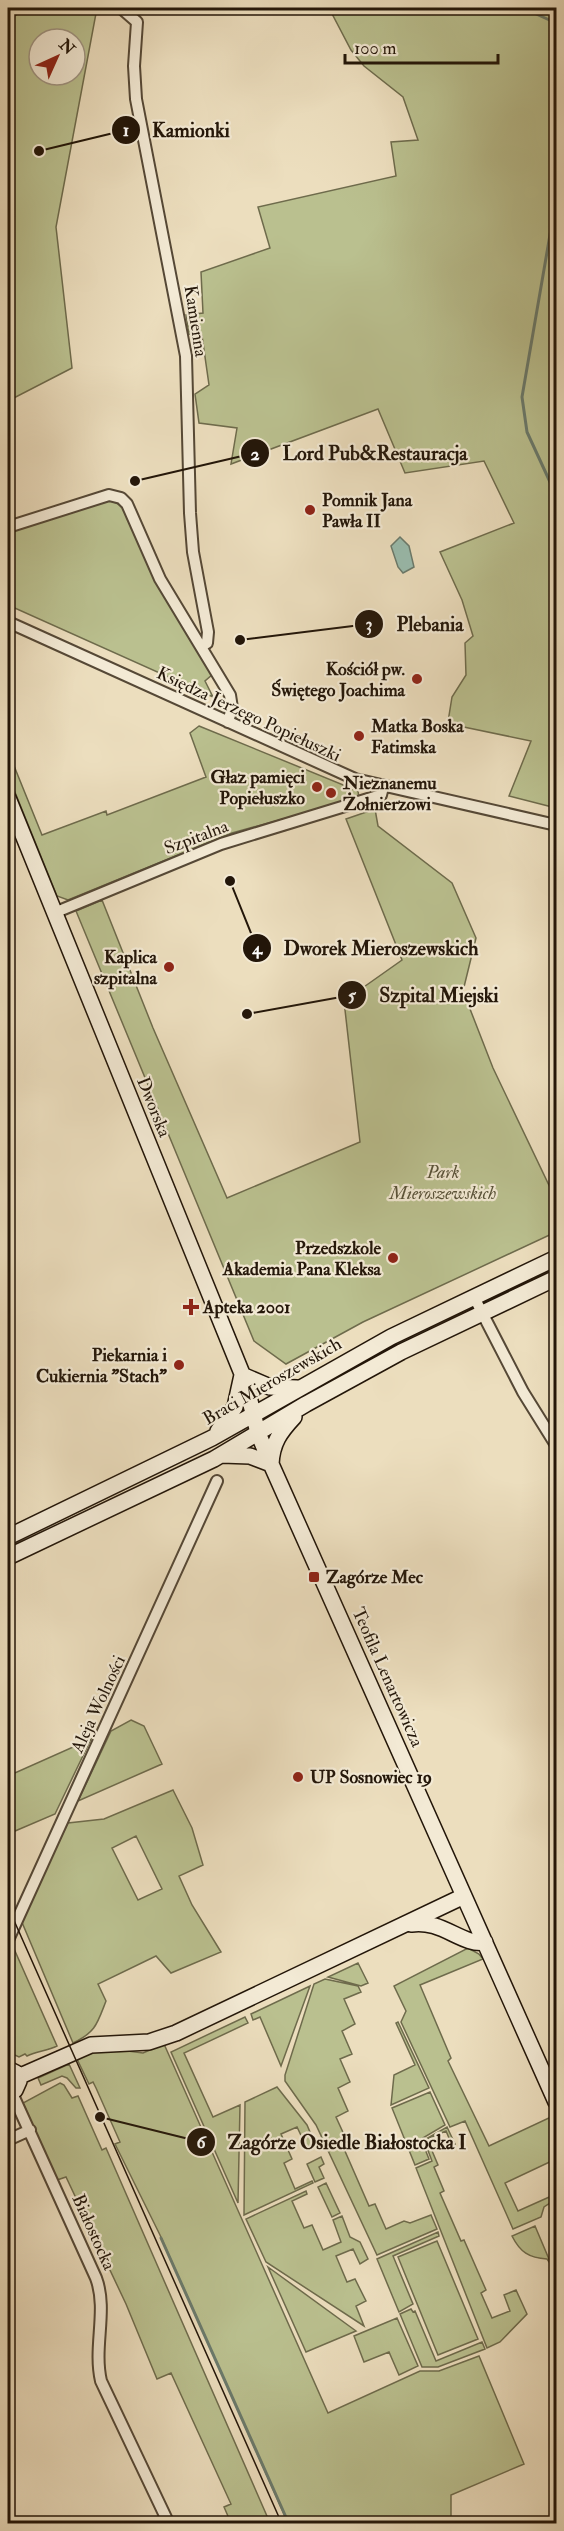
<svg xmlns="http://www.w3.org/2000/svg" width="564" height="2531" viewBox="0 0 564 2531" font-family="'IM FELL Double Pica',serif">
<rect width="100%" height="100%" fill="#ecdebe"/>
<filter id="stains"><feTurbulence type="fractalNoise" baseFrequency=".00333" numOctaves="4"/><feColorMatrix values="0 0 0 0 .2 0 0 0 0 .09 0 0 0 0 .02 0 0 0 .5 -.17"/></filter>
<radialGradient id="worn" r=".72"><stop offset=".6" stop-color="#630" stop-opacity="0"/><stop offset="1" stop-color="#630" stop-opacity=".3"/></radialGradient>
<path fill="#bac08f" stroke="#6e6b4c" stroke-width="1.5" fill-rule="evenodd" d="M27,8H97L56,227L72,368L8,401V20ZM39,39H75V75H39Z
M329,8H556V808L509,796L531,741L459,726L447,728L452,697L466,675L465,643L473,636L462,600L440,552L514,523L484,461L405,473L378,409L231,464L237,428L199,423L195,394L209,385L202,336L189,334L186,315L203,313L201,272L270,248L258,207L396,176L391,142L418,140L403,97L364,66L351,50Z
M103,501C115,500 120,504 127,513L213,674L205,681L213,697L8,605V532Z
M199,726L358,791L359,798L232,833L68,900L57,896L8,775V751L42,835L106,811L107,815L206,777L190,733Z
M375,809L378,826L452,883L476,938L463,991L493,1068L556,1200V1232L363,1322L286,1364L254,1341L76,911L102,900L153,1028L227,1198L360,1142L344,1001L402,960L346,819Z
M131,1720L144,1726L162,1764L78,1801L111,1731Z
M91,1739L55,1814L8,1834V1776Z
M173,1790L192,1828L203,1865L179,1876L192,1905L221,1952L171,1973L156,1956L98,1984L106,2001C97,2024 96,2032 73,2043L21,1920L68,1823L104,1819ZM136,1836L162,1889L138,1900L112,1848Z
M11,1942L57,2046C47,2051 37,2051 27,2056L25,2054L19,2057L8,2052V1951Z
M468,1948L479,1954L483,1959L420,1985L451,2058L448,2061L489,2146L553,2116L556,2125V2159L505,2183L518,2211L556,2194V2199L544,2207L541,2217L513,2229L465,2121L450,2127L401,2022L406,2011L394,1986Z
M358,1963L368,1983L361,1986L328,1977Z
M325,1979L358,1986L361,1992L344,1999L355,2024L342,2031L352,2054L340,2059L350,2082L338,2088L348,2111L336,2117L346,2139L341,2142L369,2206L375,2204L386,2229L404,2221L410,2223L431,2215L437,2229L377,2255L316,2125L285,2081V2075L314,1984Z
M310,1986L281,2066L260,2017L253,2020L251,2014Z
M245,2017L248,2023L184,2053L213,2117L240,2105L238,2203L171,2052Z
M398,2022L429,2088L391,2105L394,2075L415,2065L396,2023Z
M164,2044L328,2413L420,2371H439L479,2356L524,2464L451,2495V2523H288L160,2235L115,2144L120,2142L96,2088L93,2082L89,2084L77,2059L104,2048L143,2053Z
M69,2064L80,2088H76L67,2078L62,2076L41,2085L38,2078Z
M60,2083L64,2085L72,2098L78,2096L102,2150L106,2148L270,2523H231L224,2507L231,2504L171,2373L157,2379L126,2304L66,2177L57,2180L23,2103Z
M277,2087L307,2125L315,2144L307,2148L297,2127L281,2134L292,2159L284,2163L295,2189L312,2181L313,2183L244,2215L245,2102Z
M430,2092L445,2125L421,2139L429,2159L415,2165L392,2108Z
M447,2127L455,2144L452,2145L446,2131L427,2139L438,2165L434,2167L444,2191L440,2193L461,2241L464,2240L486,2290L481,2293L492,2318L510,2311L504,2295L516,2290L527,2314L500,2342L487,2348L416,2168L432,2161L424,2140Z
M321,2157L324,2164L319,2167L324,2178L315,2182L307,2164Z
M326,2183L340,2213L332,2217L318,2187Z
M306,2191L307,2194L292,2201L304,2228L312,2225L323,2250L341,2242L333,2220L342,2216L350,2237L360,2242L368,2259L360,2264L353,2249L336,2256L347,2282L355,2279L366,2301L356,2306L364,2326L266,2262L246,2219Z
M535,2226L549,2259L556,2257V2262L552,2266L547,2259C529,2258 520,2252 512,2236Z
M438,2232L439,2236L393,2256L413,2304L399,2312L377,2259Z
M437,2241L478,2339L438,2355L398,2257Z
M268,2267L356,2331L306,2352Z
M411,2309L413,2312L415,2311L436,2361L482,2342L485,2349L438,2367H422L400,2314Z
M397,2318L418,2366L399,2375L389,2352L364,2362L354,2336Z"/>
<path fill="#99bcae" stroke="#6a7a6c" stroke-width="1.5" d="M400,537L409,546L414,567L403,573L398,567L391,546Z"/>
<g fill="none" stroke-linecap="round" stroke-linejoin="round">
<path stroke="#6a7a6c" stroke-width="3" d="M523,8L556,23
M556,200L522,397L527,432L556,495
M161,2238L289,2524"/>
<g stroke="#554836" stroke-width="14">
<path id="street" d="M121,8L137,22L134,66L136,99L186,356L190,513L193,552L208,632L207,643L202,646
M8,527L109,495L121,498L127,504L160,579L230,695L232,708L228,722
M8,622L355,779L556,825
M54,913L221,844L381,795L383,787
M474,1297L523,1392L556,1445
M8,1940L217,1481
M12,2093L96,2278C108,2310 93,2347 101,2381L169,2524
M8,2140L30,2130"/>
</g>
<g stroke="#231609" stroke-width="18">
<path id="secondary" d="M8,798L245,1381L258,1433L271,1464L556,2102
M242,1375L270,1387L297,1388
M218,1431L235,1407L242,1375
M222,1455L250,1456L271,1464
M271,1464C272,1443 280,1432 294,1417
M8,1537L212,1438L391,1337L556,1258
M8,1557L214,1459L306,1404L401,1352L556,1278
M411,1924C442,1919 462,1946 485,1942
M8,2069L16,2073L19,2081L15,2090L8,2094
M18,2077L91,2045L149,2042L176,2033L464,1896"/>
</g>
<use href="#street" stroke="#f3ead5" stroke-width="10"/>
<use href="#secondary" stroke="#f3ead5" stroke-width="15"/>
<path stroke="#231609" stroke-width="1.5" d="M8,1907L282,2524"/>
</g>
<g fill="#8f2418" stroke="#f3ead5" stroke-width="2">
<circle cx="310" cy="510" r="6"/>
<circle cx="417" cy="679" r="6"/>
<circle cx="359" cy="736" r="6"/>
<circle cx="317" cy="787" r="6"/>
<circle cx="331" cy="793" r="6"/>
<circle cx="169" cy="967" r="6"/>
<circle cx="393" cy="1258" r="6"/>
<path d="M188 1298h6v6h6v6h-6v6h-6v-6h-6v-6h6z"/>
<circle cx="179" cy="1365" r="6"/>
<rect x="308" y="1571" width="12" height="12" rx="3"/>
<circle cx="298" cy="1777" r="6"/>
</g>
<g text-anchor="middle" stroke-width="4.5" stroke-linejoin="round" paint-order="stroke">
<g font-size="18" fill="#231609" stroke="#f3ead5">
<text transform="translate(196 321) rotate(81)" y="6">Kamienna</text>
<text transform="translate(249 714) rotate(25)" y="6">Księdza Jerzego Popiełuszki</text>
<text transform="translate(196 837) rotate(-21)" y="6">Szpitalna</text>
<text transform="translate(154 1107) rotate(68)" y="6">Dworska</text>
<text transform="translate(272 1381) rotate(-30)" y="6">Braci Mieroszewskich</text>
<text transform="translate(388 1677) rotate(66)" y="6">Teofila Lenartowicza</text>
<text transform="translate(98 1704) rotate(-65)" y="6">Aleja Wolności</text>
<text transform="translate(94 2232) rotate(66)" y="6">Białostocka</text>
</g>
<g font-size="18" font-weight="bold" fill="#231609" stroke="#f3ead5" text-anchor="start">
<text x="322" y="506">Pomnik Jana<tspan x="322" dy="21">Pawła II</tspan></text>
<text x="405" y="675" text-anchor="end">Kościół pw.<tspan x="405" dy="21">Świętego Joachima</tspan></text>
<text x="371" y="732">Matka Boska<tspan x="371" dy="21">Fatimska</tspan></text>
<text x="305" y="783" text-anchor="end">Głaz pamięci<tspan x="305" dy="21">Popiełuszko</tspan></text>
<text x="343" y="789">Nieznanemu<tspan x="343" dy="21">Żołnierzowi</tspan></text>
<text x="157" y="963" text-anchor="end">Kaplica<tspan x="157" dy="21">szpitalna</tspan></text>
<text x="381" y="1254" text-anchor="end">Przedszkole<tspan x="381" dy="21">Akademia Pana Kleksa</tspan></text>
<text x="203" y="1313">Apteka 2001</text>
<text x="167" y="1361" text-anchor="end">Piekarnia i<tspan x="167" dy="21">Cukiernia "Stach"</tspan></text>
<text x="326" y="1583">Zagórze Mec</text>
<text x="310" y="1783">UP Sosnowiec 19</text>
</g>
<g font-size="18" font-style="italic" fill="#585238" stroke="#f3ead5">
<text x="443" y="1178">Park<tspan x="443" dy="21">Mieroszewskich</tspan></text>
</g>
</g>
<path fill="none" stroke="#231609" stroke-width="2" d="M39 151L126 130M135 481L255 453M240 640L369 624M230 881L257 948M247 1014L352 995M100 2117L201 2142"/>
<g fill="#231609" stroke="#f3ead5" stroke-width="2">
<circle cx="39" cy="151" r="6"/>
<circle cx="135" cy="481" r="6"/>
<circle cx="240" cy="640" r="6"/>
<circle cx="230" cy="881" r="6"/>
<circle cx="247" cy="1014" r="6"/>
<circle cx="100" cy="2117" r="6"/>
<circle cx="126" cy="130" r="15"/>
<circle cx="255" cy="453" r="15"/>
<circle cx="369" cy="624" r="15"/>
<circle cx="257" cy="948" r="15"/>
<circle cx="352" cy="995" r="15"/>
<circle cx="201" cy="2142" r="15"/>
</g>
<g font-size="18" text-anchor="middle" font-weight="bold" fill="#fff">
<text x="126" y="136">1</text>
<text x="255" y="460">2</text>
<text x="369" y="630">3</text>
<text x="257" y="954">4</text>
<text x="352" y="1001">5</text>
<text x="201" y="2148">6</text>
</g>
<g font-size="20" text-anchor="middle" font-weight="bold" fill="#231609" stroke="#f3ead5" stroke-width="4.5" stroke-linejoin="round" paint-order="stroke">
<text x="191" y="137">Kamionki</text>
<text x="375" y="460">Lord Pub&amp;Restauracja</text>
<text x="430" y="631">Plebania</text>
<text x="381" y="955">Dworek Mieroszewskich</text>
<text x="439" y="1002">Szpital Miejski</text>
<text x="347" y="2149">Zagórze Osiedle Białostocka I</text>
</g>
<rect width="564" height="2531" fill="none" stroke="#ecdebe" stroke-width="30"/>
<rect x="9" y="9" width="546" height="2513" fill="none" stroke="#231609" stroke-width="3"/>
<rect x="15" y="15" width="534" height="2501" fill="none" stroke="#231609" stroke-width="1.5"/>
<g transform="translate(57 57) rotate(45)"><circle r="28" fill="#f3ead5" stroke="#a09583" stroke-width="1.5"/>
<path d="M0-4.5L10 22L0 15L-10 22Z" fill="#8f2418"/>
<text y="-9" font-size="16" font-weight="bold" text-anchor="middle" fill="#231609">N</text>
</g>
<path d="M345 54v9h153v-9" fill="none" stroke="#231609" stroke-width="3"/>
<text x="354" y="54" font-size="18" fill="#231609" stroke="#f3ead5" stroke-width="4.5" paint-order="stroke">100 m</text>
<rect width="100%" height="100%" filter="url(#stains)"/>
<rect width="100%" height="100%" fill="url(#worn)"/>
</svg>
